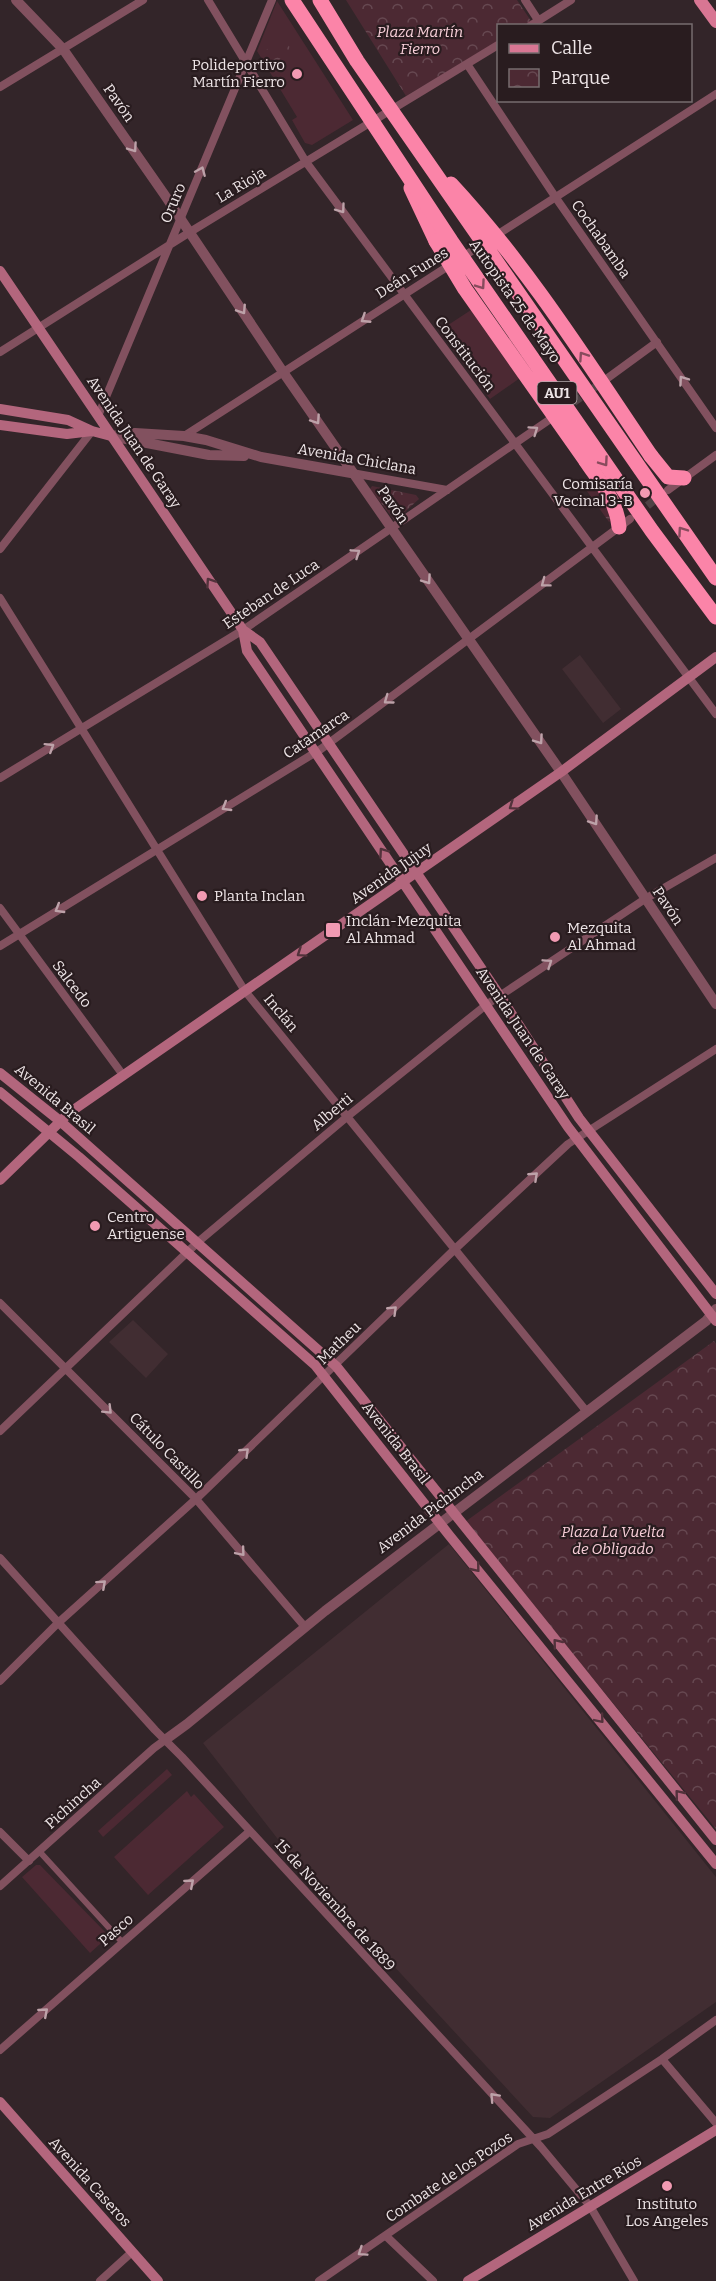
<svg xmlns="http://www.w3.org/2000/svg" width="716" height="2281" viewBox="0 0 716 2281" font-family="Bitter,serif">
<defs>
<pattern id="park-crowns" width="20" height="18" patternUnits="userSpaceOnUse" patternTransform="scale(1.5)"><rect width="20" height="18" fill="#4c2933"/><path d="M2 6a3 3 0 1 1 6 0M12 15a3 3 0 1 1 6 0" fill="none" stroke="#664851"/></pattern>
</defs>
<rect width="100%" height="100%" fill="#332529"/>
<path fill="#412d32" d="M580,655L621,709L603,723L562,669Z
M133,1320L168,1354L146,1378L109,1342Z
M449,1544L716,1877V2002L550,2118L533,2117L284,1847L203,1743Z"/>
<path fill="#4c2933" d="M277,1L353,120L312,145L305,143L292,120L297,117L257,51Z
M474,308L520,378L490,399L439,331Z
M167,1769L172,1775L103,1837L98,1831Z
M187,1791L191,1797L194,1794L224,1827L148,1895L114,1857Z
M36,1865H40L109,1936L90,1953L22,1877Z"/>
<path fill="url(#park-crowns)" d="M346,0H517L531,21L524,25L498,26V41L406,96Z
M284,38L292,51L284,56L276,43Z
M274,45L282,58L274,63L266,50Z
M592,482L610,506L613,519L609,522L584,487Z
M372,486L416,495L419,499L395,521L370,489Z
M714,1341L716,1344V1829L465,1522Z"/>
<g fill="none" stroke-linecap="round" stroke-linejoin="round">
<path stroke="#4f4245" stroke-width="8" stroke-dasharray="8 4" stroke-linecap="butt" d="M564,409L605,380
M638,513L661,495"/>
<path stroke="#82515f" stroke-width="6" d="M39,1851L122,1942"/>
<path stroke="#82515f" stroke-width="8" d="M208,0L306,162L716,714
M525,0L538,20
M530,26L571,0
M467,64L556,198L716,428
M0,87L143,0
M0,352L190,232L498,45
M605,380L657,342
M98,416L272,0
M184,436L716,94
M352,473L447,490
M668,490L716,455
M0,549L92,431
M0,598L245,991L587,1412
M0,778L243,630L549,420
M0,908L123,1075
M0,946L321,749L630,519
M0,1303L196,1499L305,1627
M0,1431L198,1242L348,1116L486,1005L645,899L716,858
M0,1558L155,1730L182,1757L541,2147L590,2206L634,2281
M0,1681L58,1623L196,1499L455,1249L568,1144L716,1049
M0,1832L29,1861
M0,1886L154,1748L165,1740
M0,2050L250,1831
M662,2059L716,2123
M386,2236L433,2281
M100,2281L132,2252
M319,2281L518,2144L548,2134L662,2059L716,2020"/>
<path stroke="#82515f" stroke-width="10" d="M16,0L63,49L164,194L283,372L561,772L716,1004
M111,436L135,433L184,436L206,440L261,457L351,473
M121,438L209,455L244,456
M165,1740L187,1724L325,1611L706,1321L716,1309"/>
<path stroke="#b3667d" stroke-width="10" d="M0,271L243,630L260,642L500,996L579,1118L716,1294
M0,409L68,420L92,431L111,436
M0,425L67,434L92,431
M243,630L247,651L568,1127L716,1321
M0,1073L60,1121L336,1366L716,1840
M0,1092L79,1157L315,1365L449,1535L716,1864
M0,1180L69,1113L561,772L716,657
M0,2102L158,2281
M468,2281L716,2130"/>
<path stroke="#d87693" stroke-width="12" d="M700,0L716,22"/>
<path stroke="#fb84a8" stroke-width="15" d="M411,188L436,241
M651,456L668,477L684,478
M586,461C600,482 617,501 619,527"/>
<path stroke="#fb84a8" stroke-width="15" d="M292,0L451,241L652,531L716,617
M320,0L357,61L716,578
M451,184C528,267 588,363 651,456
M436,241L465,289L586,461"/>
</g>
<defs><path id="oneway-chevron" d="M-2-3.5L2.5 0L-2 3.5" fill="none" stroke-width="1.6" stroke-linecap="round" stroke-linejoin="round" transform="scale(1.5)"/></defs>
<g stroke="#bda2a9">
<use href="#oneway-chevron" transform="translate(133 148) rotate(55)"/>
<use href="#oneway-chevron" transform="translate(201 171) rotate(-67)"/>
<use href="#oneway-chevron" transform="translate(341 209) rotate(54)"/>
<use href="#oneway-chevron" transform="translate(242 310) rotate(57)"/>
<use href="#oneway-chevron" transform="translate(365 319) rotate(147)"/>
<use href="#oneway-chevron" transform="translate(683 380) rotate(-125)"/>
<use href="#oneway-chevron" transform="translate(316 420) rotate(56)"/>
<use href="#oneway-chevron" transform="translate(534 430) rotate(-35)"/>
<use href="#oneway-chevron" transform="translate(356 553) rotate(-34)"/>
<use href="#oneway-chevron" transform="translate(427 580) rotate(55)"/>
<use href="#oneway-chevron" transform="translate(545 583) rotate(143)"/>
<use href="#oneway-chevron" transform="translate(388 700) rotate(144)"/>
<use href="#oneway-chevron" transform="translate(539 740) rotate(55)"/>
<use href="#oneway-chevron" transform="translate(50 747) rotate(-32)"/>
<use href="#oneway-chevron" transform="translate(226 807) rotate(149)"/>
<use href="#oneway-chevron" transform="translate(594 821) rotate(56)"/>
<use href="#oneway-chevron" transform="translate(59 909) rotate(149)"/>
<use href="#oneway-chevron" transform="translate(548 963) rotate(-34)"/>
<use href="#oneway-chevron" transform="translate(534 1176) rotate(-43)"/>
<use href="#oneway-chevron" transform="translate(393 1310) rotate(-44)"/>
<use href="#oneway-chevron" transform="translate(108 1410) rotate(45)"/>
<use href="#oneway-chevron" transform="translate(245 1452) rotate(-44)"/>
<use href="#oneway-chevron" transform="translate(241 1552) rotate(50)"/>
<use href="#oneway-chevron" transform="translate(102 1584) rotate(-42)"/>
<use href="#oneway-chevron" transform="translate(190 1883) rotate(-41)"/>
<use href="#oneway-chevron" transform="translate(44 2012) rotate(-41)"/>
<use href="#oneway-chevron" transform="translate(494 2097) rotate(-133)"/>
<use href="#oneway-chevron" transform="translate(362 2252) rotate(146)"/>
</g>
<g stroke="#884b5d">
<use href="#oneway-chevron" transform="translate(481 285) rotate(55)"/>
<use href="#oneway-chevron" transform="translate(583 356) rotate(-124)"/>
<use href="#oneway-chevron" transform="translate(604 462) rotate(55)"/>
<use href="#oneway-chevron" transform="translate(682 531) rotate(-125)"/>
</g>
<g stroke="#52323b">
<use href="#oneway-chevron" transform="translate(210 582) rotate(-124)"/>
<use href="#oneway-chevron" transform="translate(513 806) rotate(145)"/>
<use href="#oneway-chevron" transform="translate(383 852) rotate(-125)"/>
<use href="#oneway-chevron" transform="translate(301 953) rotate(146)"/>
<use href="#oneway-chevron" transform="translate(476 1568) rotate(51)"/>
<use href="#oneway-chevron" transform="translate(557 1643) rotate(-129)"/>
<use href="#oneway-chevron" transform="translate(600 1719) rotate(50)"/>
<use href="#oneway-chevron" transform="translate(679 1794) rotate(-129)"/>
</g>
<g fill="#f19ab2" stroke="#291c1f" stroke-width="2">
<circle cx="297" cy="74" r="6"/>
<circle cx="645" cy="493" r="6"/>
<circle cx="202" cy="896" r="6"/>
<rect x="325" y="922" width="16" height="16" rx="3"/>
<circle cx="555" cy="937" r="6"/>
<circle cx="95" cy="1226" r="6"/>
<circle cx="667" cy="2186" r="6"/>
</g>
<g text-anchor="middle" stroke-width="4.5" stroke-linejoin="round" paint-order="stroke">
<rect fill="#291c1f" stroke="#b2a8aa" stroke-width="1.5" x="537.5" y="382" width="39" height="22" rx="4.5"/>
<g font-size="14" font-weight="bold" fill="#ede4e6">
<text x="557" y="398">AU1</text>
</g>
<g font-size="15" font-style="italic" fill="#f8cfd9" stroke="#291c1f">
<text x="420" y="37">Plaza Martín<tspan x="420" dy="17">Fierro</tspan></text>
<text x="613" y="1537">Plaza La Vuelta<tspan x="613" dy="17">de Obligado</tspan></text>
</g>
<g font-size="15" fill="#ede4e6" stroke="#291c1f" text-anchor="start">
<text x="285" y="70" text-anchor="end">Polideportivo<tspan x="285" dy="17">Martín Fierro</tspan></text>
<text x="633" y="489" text-anchor="end">Comisaría<tspan x="633" dy="17">Vecinal 3-B</tspan></text>
<text x="214" y="901">Planta Inclan</text>
<text x="346" y="926">Inclán-Mezquita<tspan x="346" dy="17">Al Ahmad</tspan></text>
<text x="567" y="933">Mezquita<tspan x="567" dy="17">Al Ahmad</tspan></text>
<text x="107" y="1222">Centro<tspan x="107" dy="17">Artiguense</tspan></text>
<text x="667" y="2209" text-anchor="middle">Instituto<tspan x="667" dy="17">Los Angeles</tspan></text>
</g>
<g font-size="15" fill="#ede4e6" stroke="#291c1f">
<text transform="translate(119 103) rotate(55)" y="5">Pavón</text>
<text transform="translate(241 185) rotate(-31)" y="5">La Rioja</text>
<text transform="translate(173 203) rotate(-67)" y="5">Oruro</text>
<text transform="translate(601 239) rotate(55)" y="5">Cochabamba</text>
<text transform="translate(412 273) rotate(-32)" y="5">Deán Funes</text>
<text transform="translate(515 301) rotate(55)" y="5">Autopista 25 de Mayo</text>
<text transform="translate(465 354) rotate(53)" y="5">Constitución</text>
<text transform="translate(134 442) rotate(56)" y="5">Avenida Juan de Garay</text>
<text transform="translate(357 459) rotate(10)" y="5">Avenida Chiclana</text>
<text transform="translate(393 505) rotate(55)" y="5">Pavón</text>
<text transform="translate(271 594) rotate(-34)" y="5">Esteban de Luca</text>
<text transform="translate(316 734) rotate(-34)" y="5">Catamarca</text>
<text transform="translate(391 873) rotate(-35)" y="5">Avenida Jujuy</text>
<text transform="translate(668 906) rotate(56)" y="5">Pavón</text>
<text transform="translate(72 984) rotate(53)" y="5">Salcedo</text>
<text transform="translate(281 1013) rotate(50)" y="5">Inclán</text>
<text transform="translate(523 1033) rotate(56)" y="5">Avenida Juan de Garay</text>
<text transform="translate(55 1099) rotate(40)" y="5">Avenida Brasil</text>
<text transform="translate(332 1112) rotate(-40)" y="5">Alberti</text>
<text transform="translate(339 1343) rotate(-44)" y="5">Matheu</text>
<text transform="translate(396 1443) rotate(52)" y="5">Avenida Brasil</text>
<text transform="translate(167 1451) rotate(46)" y="5">Cátulo Castillo</text>
<text transform="translate(430 1511) rotate(-37)" y="5">Avenida Pichincha</text>
<text transform="translate(73 1803) rotate(-42)" y="5">Pichincha</text>
<text transform="translate(335 1905) rotate(48)" y="5">15 de Noviembre de 1889</text>
<text transform="translate(116 1930) rotate(-41)" y="5">Pasco</text>
<text transform="translate(449 2177) rotate(-34)" y="5">Combate de los Pozos</text>
<text transform="translate(90 2182) rotate(48)" y="5">Avenida Caseros</text>
<text transform="translate(584 2193) rotate(-31)" y="5">Avenida Entre Ríos</text>
</g>
</g>
<rect x="497" y="24" width="195" height="78" fill="#291c1f" stroke="#776c6f" stroke-width="1.5"/>
<rect x="509" y="44" width="30" height="9" fill="#d87693" stroke="#776c6f" stroke-width="1.5"/>
<text x="551" y="54" font-size="18" fill="#ede4e6">Calle</text>
<rect x="509" y="69" width="30" height="18" fill="url(#park-crowns)" stroke="#776c6f" stroke-width="1.5"/>
<text x="551" y="84" font-size="18" fill="#ede4e6">Parque</text>
</svg>
